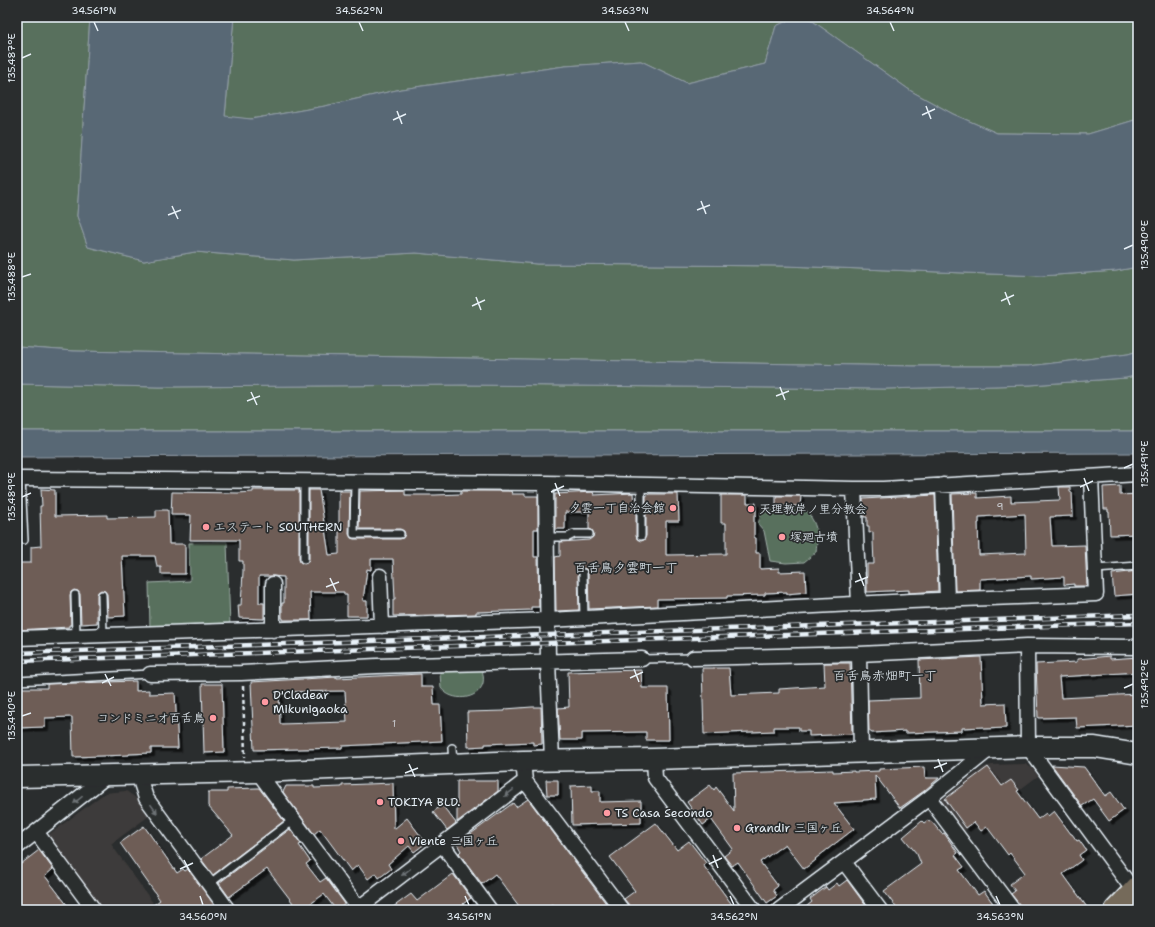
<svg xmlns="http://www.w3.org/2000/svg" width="1155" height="927" viewBox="0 0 1155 927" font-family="'Shantell Sans','Klee One',sans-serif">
<defs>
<filter id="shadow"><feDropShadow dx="3.5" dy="3.5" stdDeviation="0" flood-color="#0009"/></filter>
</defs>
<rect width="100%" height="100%" fill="#2a2d2e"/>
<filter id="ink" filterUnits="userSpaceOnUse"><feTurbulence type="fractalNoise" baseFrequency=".025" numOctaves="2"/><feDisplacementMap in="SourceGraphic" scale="8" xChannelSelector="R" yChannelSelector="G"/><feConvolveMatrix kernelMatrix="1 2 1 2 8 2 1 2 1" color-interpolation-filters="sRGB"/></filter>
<g filter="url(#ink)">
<path fill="#3e3b3a" d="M1025,764L1032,768L1038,776L963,832L943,805L942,799L984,767L992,765Z
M126,791L136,798L149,816L111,844L153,903L145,910H102L47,836L105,793Z"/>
<path fill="#59705d" stroke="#a0b0aa" d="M17,17H90L77,216L88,247L144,261L195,252L294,260L416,253L537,264L786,266L1041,276L1116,271L1138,267V351L1128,354L1029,366H914L74,351L17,347Z
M234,17H796L776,26L765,64L687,83L641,61L565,66L401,89L325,106L251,119L225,117Z
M807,17H1138V119L1088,134L997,133L953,114L911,91Z
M1138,375V431H17V384L159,387L465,385L885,389L1030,385L1126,378Z
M792,506L805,509C818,525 818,533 816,552L804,562L786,563L770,561L764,531L758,524L761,513L776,508Z
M227,542L230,626L150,629L149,583L190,581L189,543Z
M443,667L482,670C483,673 484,679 483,683C478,701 451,702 441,688L440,672Z"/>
<path fill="#596774" stroke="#929ea9" d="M90,17H234L225,116L251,119L325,106L401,89L565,66L641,61L687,83L765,64L776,26L796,17H807L911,91L953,114L997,133L1088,134L1138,119V267L1116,271L1041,276L786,266L537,264L416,253L294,260L195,252L144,261L88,247L77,216Z
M17,347L74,351L914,366H1029L1128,354L1138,351V375L1126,378L1030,385L885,389L465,385L159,387L17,384Z
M17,431H1138V453L17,457Z"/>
<path fill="#6e5d56" stroke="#e8f1f8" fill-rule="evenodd" filter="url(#shadow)" d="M1120,486V495L1138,494L1137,534L1110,535L1109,512H1108V509H1104L1103,487Z
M1059,487H1070V492H1072L1073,516L1050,517L1052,546L1085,545L1087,586H1074V584L1064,585V577L1031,579V576L980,579V590L955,591L952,494L977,493V498L1011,496V502L1060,500ZM1025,514L1026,553L979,555L978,523H979V517Z
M41,489L55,490V516L107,515V518L156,517V510H168L169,544H185V574H161V567H157L155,556H122L125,616L108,617L107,594L105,591L101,590L98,592L97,595V623L81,624L80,594L78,591L74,590L71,592L70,595L71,625H69V627L17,630V563H31V547L41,546L40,506H42Z
M253,490H299V559L300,562L304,564L307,563L309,559V490H319L329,555L339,554V491H350L349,534L351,538L354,539H400L403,538L405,534L404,531L400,529H359L360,491L405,490V495H435L461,494V491H511L512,494H525V496H538V529H534V557H538L539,607H531V610L476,612V614L393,616V599H395L393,559H371V570L367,569L363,601H367V616H347V595H344V592H310L311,620H283V618H282V603H284V577L273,576H259V603H264V619L239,618L238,605H241L243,572V561H239V540H190L191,515H171L172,492L238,493L253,492Z
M593,492L594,495L633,493L634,507L636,505V536L637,539L641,541L644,540L646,536V496L649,494H678L679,521H666V555L726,554V523H721V495H747V503H756V516L754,515V538H756V553H760V569L779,568V572L805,571L806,592L787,594V592L765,593V595L727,596V598L657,599V606L589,609L588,573L586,569L582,568L579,570L578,573L579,610L556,611L555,557L560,556V542L589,540L593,537L594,534L592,530L589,529V512H565V529H555V494Z
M935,495L938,591L909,593V590L867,592V564H874L873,541V532L869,533V526H867V517H864L863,499Z
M776,496H801L800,506H776Z
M1138,571V594L1114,596L1112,574Z
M1110,656V659L1138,657V672L1059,677L1061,698L1137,694L1138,725L1077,728L1076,717L1038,718L1036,664L1077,662V659Z
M981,657L983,704L1005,703L1006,728L984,729V727L962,728V731L905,733V731L872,733L869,731L868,700L920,698L919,660Z
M824,663H850L852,734L809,736V731H799V727H774V731L704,734L702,668H729L731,695L779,693V689L825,686Z
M641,670L642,688H668L669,740H646V732L582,733V740H560L558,708L569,707L568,672Z
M421,674V687H433L434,705H440L442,741L342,746V748L254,750L251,682L337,677V678ZM345,691L347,722L280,724L279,692Z
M136,681V691L149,690V694L175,693L178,748H151V753L129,754V755L73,757L72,717L45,718V727L17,728V688H47V684Z
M202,684H222L224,752L204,753Z
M532,707H541L542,744L533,745V742L485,744V746L468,747L467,712L505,711V709Z
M1052,765L1084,767L1105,796L1111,792L1124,810L1109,821L1093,799L1082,806Z
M924,767L925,778H939L924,791L900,808L875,775L876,799L863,800V801L834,803L854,829L815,859L816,860L804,869L785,844L760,862L778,886L773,890L777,896L767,903L738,862L732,866L724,856L733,849L711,819L703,825L687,802L710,785L714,790L716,787L734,811L733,773L833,770V772L854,771V772L879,771V769Z
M988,767L1002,786L1011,780L1019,790L1017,791L1038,819L1046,813L1048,816L1054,811L1071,834H1072L1077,841L1079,840L1086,850L1079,855L1082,860L1063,874L1089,910H1021L1020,905L1011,894L1015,891L1010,884L1025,873L1010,853L1008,855L987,827L981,831L974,822L966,828L945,799Z
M546,780H558V795H547Z
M457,781H498V791L457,822Z
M393,783L394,829L407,818L426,843L414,852L409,846L388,864L391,869L379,878L376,873L368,879L358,865L351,871L320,829L314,834L283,792L286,786H314V788L342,787V785Z
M592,785V791H600V802L641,801V823L572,825L571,786Z
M257,788H259L284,821L213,875L201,859L233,835L208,806V792H227V789Z
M528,799L611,910H556L552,904L544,910H522L495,874L482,884L459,853L461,851L457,844L513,803L516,807Z
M442,805L456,823L447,830L433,812Z
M928,820L929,822L931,821L942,834L944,833L958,853L955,855L964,867L959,870L978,895L984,891L995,906L998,904L1002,910H898L884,891L921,864L917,854L903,837L922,821L924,823Z
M656,823L677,850L689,841L706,863L703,865L736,910H630L629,905L624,899L635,891L610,857Z
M144,826L177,873L183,869L185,871L188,869L215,906L209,910H147L160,900L120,843Z
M290,829L301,844L299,845L310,861L306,864L320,882L326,878L345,904L337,910H336L324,894L302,910H284L293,903L267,869L229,897L219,883Z
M39,850L53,869L45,876L71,910H17V867Z
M453,874L471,898L463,904L467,910H389L411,894L417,901Z
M847,880L869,910H802L812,902L810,899L826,887L828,890L837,883L839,886Z"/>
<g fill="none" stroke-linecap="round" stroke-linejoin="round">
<g stroke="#e8f1f8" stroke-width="10">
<path id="lane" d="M21,479L24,540
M304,482V559
M355,482L354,534H400
M641,485V536
M546,537H568L574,534H589
M1095,569L1138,566
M583,573L584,618
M75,595L76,636
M102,595L103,635
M642,659L693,658
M17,681L150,674
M452,748L453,764
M209,884L293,820"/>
</g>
<g stroke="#e8f1f8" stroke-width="17">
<path id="street" d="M17,479L546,483L854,489H883L1138,474
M546,483L548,661L552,761
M943,485L947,600
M854,489L859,604
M380,576L382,626
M273,584V630
M17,638L548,620L911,601L1096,594L1091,477
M1027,646L1028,747L1134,891
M859,654L861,752
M693,658L859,654L1027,646L1138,647
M150,674L241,673L377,666L642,659
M654,759L655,778L754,910
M258,772L360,910
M138,774L146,798L228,910
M525,781L622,910
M929,798L1013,910
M37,833L94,910
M442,844L490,910
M17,847L108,775
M844,862L880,910
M356,910L525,781L523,761
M779,910L929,798L991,748"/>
</g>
<g stroke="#e8f1f8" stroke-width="23">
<path id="secondary" d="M17,777L258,772L523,761L654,759L1028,747H1095L1138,754"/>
</g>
<g stroke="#e8f1f8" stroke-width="25">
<path id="highway" d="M1116,910L1138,887"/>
</g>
<path stroke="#e8f1f8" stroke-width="2.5" stroke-dasharray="4 3" stroke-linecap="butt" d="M243,686L245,757"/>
<use href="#lane" stroke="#2a2d2e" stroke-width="7"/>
<use href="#street" stroke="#2a2d2e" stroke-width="14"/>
<use href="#secondary" stroke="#2a2d2e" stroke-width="20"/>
<use href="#highway" stroke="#746a5a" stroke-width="22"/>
<g stroke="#e8f1f8" stroke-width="4.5">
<path id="rail" d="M17,653L1138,615
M17,661L1138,623"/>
</g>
<use href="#rail" stroke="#2a2d2e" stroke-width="3" stroke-dasharray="9" stroke-linecap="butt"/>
</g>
<defs><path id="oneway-solid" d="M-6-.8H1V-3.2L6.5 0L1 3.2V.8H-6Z"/></defs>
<g fill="#6c7275">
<use href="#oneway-solid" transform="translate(509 793) rotate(143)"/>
<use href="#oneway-solid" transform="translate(78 800) rotate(141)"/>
<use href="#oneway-solid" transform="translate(154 809) rotate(54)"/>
<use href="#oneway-solid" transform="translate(406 872) rotate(142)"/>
</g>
</g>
<path fill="none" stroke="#e8f1f8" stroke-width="1.5" d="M94,22L98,31M359,22L363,31M625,22L629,31M890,22L894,31M22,58L31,54M926,106L931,119M397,111L402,124M922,115L935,109M393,120L406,114M701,201L706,214M172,206L178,219M697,210L710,205M168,215L181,210M1124,249L1133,245M22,277L31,274M1005,292L1010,305M476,297L481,310M1001,301L1014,295M472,306L485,300M780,387L785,400M251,392L257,405M776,396L789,391M247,401L260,396M1124,468L1133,464M1084,478L1089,491M555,483L560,496M1080,487L1093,481M551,492L564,486M22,497L31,493M859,573L864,586M330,578L336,591M855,582L868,577M326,587L339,582M634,669L639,682M105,674L111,686M630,678L643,672M102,683L114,677M1124,688L1133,684M22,716L31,713M938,759L943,772M409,764L415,777M934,768L947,763M405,773L418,768M713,855L718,868M184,860L190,872M709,864L722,858M180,869L193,863M200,896L203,905M465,896L469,905M730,896L734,905M996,896L1000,905"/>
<g fill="#ff9aa2" stroke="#2a2d2e" stroke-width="1.5">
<circle cx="673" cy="508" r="4"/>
<circle cx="751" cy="509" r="4"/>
<circle cx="206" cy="527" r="4"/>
<circle cx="782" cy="537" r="4"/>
<circle cx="265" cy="702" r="4"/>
<circle cx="213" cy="718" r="4"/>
<circle cx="380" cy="802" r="4"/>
<circle cx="607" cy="813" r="4"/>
<circle cx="737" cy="828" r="4"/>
<circle cx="401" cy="841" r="4"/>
</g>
<g text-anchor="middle" stroke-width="3.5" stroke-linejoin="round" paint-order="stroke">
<g font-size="10" fill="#caccd0">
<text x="1000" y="510">9</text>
<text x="394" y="727">1</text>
</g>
<g font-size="12" fill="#e8f1f8" stroke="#2a2d2e" text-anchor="start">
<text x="665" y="512" text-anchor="end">夕雲一丁自治会館</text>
<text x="759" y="513">天理教岸ノ里分教会</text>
<text x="214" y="531">エステート SOUTHERN</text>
<text x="790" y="541">塚廻古墳</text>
<text x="273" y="699">D'Cladear<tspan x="273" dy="14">Mikunigaoka</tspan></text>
<text x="205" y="722" text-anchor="end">コンドミニオ百舌鳥</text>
<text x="388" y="806">TOKIYA BLD.</text>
<text x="615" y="817">TS Casa Secondo</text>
<text x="745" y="832">Grandir 三国ヶ丘</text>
<text x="409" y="845">Viente 三国ヶ丘</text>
</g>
<g font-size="13" fill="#e8f1f8" stroke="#2a2d2e">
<text x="626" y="572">百舌鳥夕雲町一丁</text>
<text x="885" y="680">百舌鳥赤畑町一丁</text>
</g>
</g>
<rect width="1155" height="927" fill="none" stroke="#2a2d2e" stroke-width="44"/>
<rect x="22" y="22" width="1111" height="883" fill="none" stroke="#e8f1f8" stroke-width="1.5"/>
<g font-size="10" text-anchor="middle" fill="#e8f1f8">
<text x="94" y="14">34.561°N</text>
<text x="359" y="14">34.562°N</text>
<text x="625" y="14">34.563°N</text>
<text x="890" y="14">34.564°N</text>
<text transform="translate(11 58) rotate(-90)" y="4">135.487°E</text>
<text transform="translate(1144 245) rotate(-90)" y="4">135.490°E</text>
<text transform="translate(11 277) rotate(-90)" y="4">135.488°E</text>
<text transform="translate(1144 464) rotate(-90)" y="4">135.491°E</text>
<text transform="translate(11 497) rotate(-90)" y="4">135.489°E</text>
<text transform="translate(1144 684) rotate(-90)" y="4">135.492°E</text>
<text transform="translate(11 716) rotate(-90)" y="4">135.490°E</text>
<text x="203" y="920">34.560°N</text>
<text x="469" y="920">34.561°N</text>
<text x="734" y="920">34.562°N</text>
<text x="1000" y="920">34.563°N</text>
</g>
</svg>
